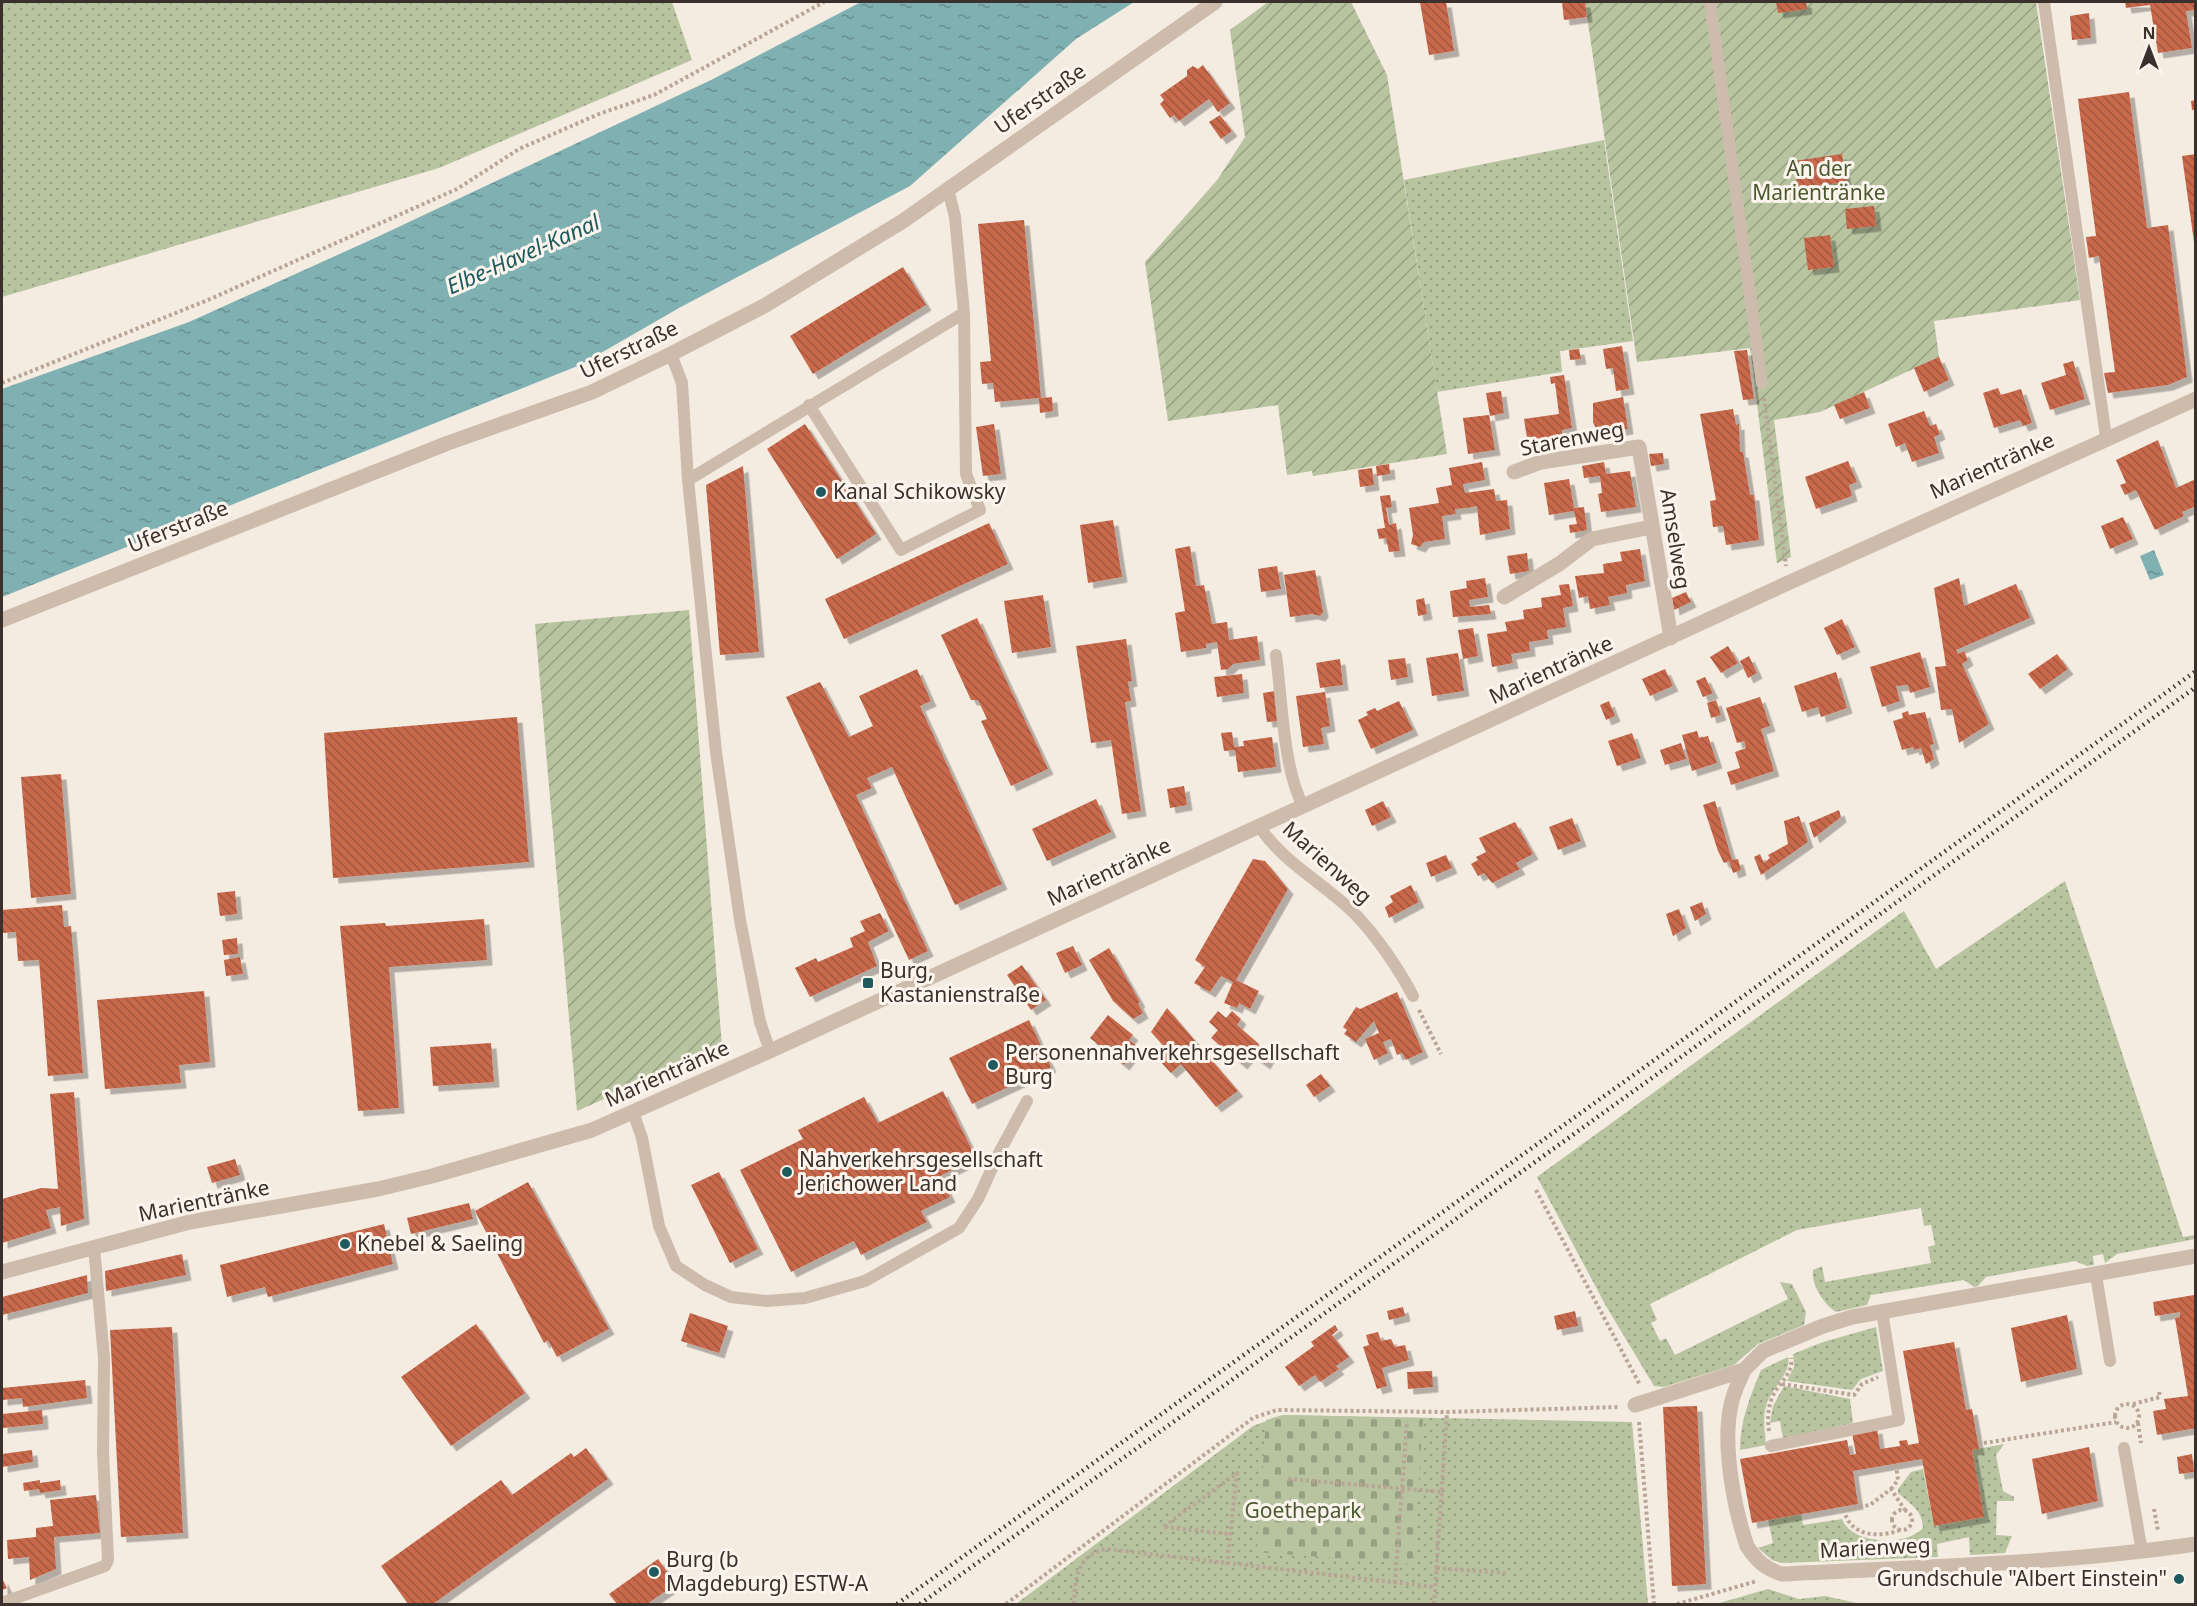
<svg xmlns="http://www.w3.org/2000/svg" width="2197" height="1606" viewBox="0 0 2197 1606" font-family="'Noto Sans',sans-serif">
<defs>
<pattern id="grass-dots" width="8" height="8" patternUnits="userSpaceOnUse" patternTransform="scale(1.5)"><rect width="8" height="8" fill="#b8c4a0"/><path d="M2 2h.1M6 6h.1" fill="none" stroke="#97a083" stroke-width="1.8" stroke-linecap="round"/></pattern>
<pattern id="cemetery-stones" width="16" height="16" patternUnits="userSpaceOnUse" patternTransform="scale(1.5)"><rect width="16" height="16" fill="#b8c4a0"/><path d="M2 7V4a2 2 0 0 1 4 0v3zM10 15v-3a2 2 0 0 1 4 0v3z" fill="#97a083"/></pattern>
<pattern id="garden-furrows" width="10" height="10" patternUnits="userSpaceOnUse" patternTransform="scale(1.5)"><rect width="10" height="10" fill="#b8c4a0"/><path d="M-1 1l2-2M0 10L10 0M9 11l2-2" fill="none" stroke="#97a083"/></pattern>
<pattern id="water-ripples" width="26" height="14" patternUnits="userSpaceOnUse" patternTransform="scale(1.5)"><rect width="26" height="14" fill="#7fb0b2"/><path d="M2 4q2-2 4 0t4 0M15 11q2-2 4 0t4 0" fill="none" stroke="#699091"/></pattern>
<pattern id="building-back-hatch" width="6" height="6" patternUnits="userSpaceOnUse" patternTransform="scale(1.5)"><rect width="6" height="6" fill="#c8694b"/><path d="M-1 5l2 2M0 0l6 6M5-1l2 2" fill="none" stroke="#a4573f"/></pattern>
<filter id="shadow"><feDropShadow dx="5.5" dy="5.5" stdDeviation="0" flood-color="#0004"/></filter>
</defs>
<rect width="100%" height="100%" fill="#f4ebe1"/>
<path fill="url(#grass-dots)" d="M2,2H672L692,60L439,168L2,297Z
M1604,140L1633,341L1560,351L1562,372L1437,392L1404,180Z
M2065,881L2183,1237L2195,1235V1239L2117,1254L2105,1263L2103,1254L2093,1256L2094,1265L2087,1266L2075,1261L1986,1277L1978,1286L1974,1287L1964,1280L1871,1295L1867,1305L1836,1312C1824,1304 1811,1285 1813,1270L1822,1266L1825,1282L1931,1263L1928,1247L1935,1245L1931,1225L1924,1226L1921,1208L1797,1230L1650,1304L1657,1320L1651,1323L1660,1341L1666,1338L1675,1355L1788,1299L1780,1282L1792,1284L1806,1312L1804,1325L1758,1344L1734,1365L1664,1387L1654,1386L1606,1306L1537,1177L1904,911L1936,969Z
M1876,1327L1883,1371L1861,1379L1852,1390L1787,1381L1794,1367L1793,1354L1823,1342Z
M1788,1357C1792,1372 1772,1388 1767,1403C1762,1417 1765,1430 1766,1445L1740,1450C1740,1421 1750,1397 1761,1370Z
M1784,1386L1850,1399L1853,1423L1783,1439L1780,1421L1770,1423L1773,1406Z
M1283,1415L1632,1422L1648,1604H1016L1253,1426Z
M2004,1444L1996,1455L2003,1491L2014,1497V1501H1997L1996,1535L2012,1536L2005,1553L1970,1555L1969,1537L1937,1544L1938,1557L1782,1563L1772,1560L1758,1548L1773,1543L1768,1520L1801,1514L1803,1525L1842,1519C1852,1545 1906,1547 1923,1528C1922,1509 1911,1505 1898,1493V1489L1911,1472L1923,1469L1934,1526L1983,1517L1972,1450Z
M1768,1589L1799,1599L1825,1596L1861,1604H1716Z"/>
<path fill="url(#cemetery-stones)" d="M1283,1415L1423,1418L1413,1564L1257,1552L1266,1420Z"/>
<path fill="url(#garden-furrows)" d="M1268,2H1351L1387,75L1447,454L1313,476L1312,471L1287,475L1278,405L1168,421L1145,262L1218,179L1245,137L1230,30Z
M1585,2H2036L2080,300L1934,321L1939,357L1820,412L1774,420L1791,557L1777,563L1750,348L1637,362Z
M689,610L722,1047L577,1111L535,624Z"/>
<path fill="url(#water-ripples)" d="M861,2H1134L1076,39L910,186L679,308L580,365L2,597V389L189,322L375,238L711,80Z
M2154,550L2164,575L2150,580L2140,556Z"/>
<path fill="url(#building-back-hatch)" filter="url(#shadow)" d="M1420,2H1446L1454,51L1429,55Z
M1562,2H1585L1587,17L1564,20Z
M1776,2H1806L1807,9L1778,13Z
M2125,2H2196V10L2186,11L2192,48L2158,53L2150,5L2126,8Z
M2089,13L2091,38L2072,40L2070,16Z
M1203,65L1230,103L1218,112L1209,99L1179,121L1174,115L1170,118L1160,104L1164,100L1160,95L1187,76V70L1193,66L1198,69Z
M2129,92L2147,228L2168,225L2187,377L2168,385L2108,393L2104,373L2115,372L2099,256L2089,258L2086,237L2096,236L2078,99Z
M2196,100V110H2192L2191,101Z
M1220,115L1232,131L1221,139L1209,122Z
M1842,154L1846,182L1797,188L1794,161Z
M2196,154V242H2194L2182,156Z
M1874,206L1876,226L1847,229L1845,209Z
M1024,220L1041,398L1052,397L1053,411L1040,413L1039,398L995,402L993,383L982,384L980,362L991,361L978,224Z
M1830,235L1834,267L1808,270L1804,238Z
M903,267L926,305L813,374L790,336Z
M1622,346L1629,389L1616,391L1613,368L1606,369L1603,349Z
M1579,349L1581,359L1570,360L1569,350Z
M1747,350L1754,399L1743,400L1734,351Z
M1939,357L1949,380L1924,392L1914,368Z
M2073,361L2085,399L2050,410L2041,383L2066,375L2063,364Z
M1564,375L1572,428L1562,430L1563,440L1528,445L1524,419L1559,414L1555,383L1551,384L1550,377Z
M1998,388L2001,395L2021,389L2032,423L2023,426L2020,420L1994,428L1983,393Z
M1501,391L1504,413L1490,416L1486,393Z
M1864,392L1870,408L1840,419L1834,405Z
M1623,397L1628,429L1598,433L1593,422V403Z
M1733,409L1736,425L1739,424L1740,452H1743L1750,495H1754L1759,540L1726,545L1723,526L1713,527L1710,501L1716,500L1700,414Z
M1924,411L1930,426L1936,424L1940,434L1934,437L1939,453L1912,462L1905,443L1896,447L1888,424Z
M1489,415L1495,450L1468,454L1463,418Z
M805,424L876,534L837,559L767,449Z
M994,424L1001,474L983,476L976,427Z
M2158,440L2176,488L2196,479V506L2182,512L2184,516L2155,530L2136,490L2125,495L2120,485L2126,483L2116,460Z
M1663,453L1664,464L1651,466L1649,454Z
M1848,461L1857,482L1849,485L1852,496L1816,509L1805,477Z
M1482,462L1485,480L1463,484L1465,493L1494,489L1496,501L1507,500L1510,529L1480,535L1477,506L1467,508L1455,509L1456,514L1442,516L1445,539L1424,542L1420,547L1411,544L1413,535L1409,508L1439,503L1436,488L1452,485L1449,468Z
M1604,462L1606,474L1630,471L1636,507L1601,512L1598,494L1602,493L1600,476L1584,478L1582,466Z
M1389,464L1390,474L1377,476L1376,466Z
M743,466L759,652L720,655L706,485Z
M1372,468L1374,485L1360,487L1358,470Z
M1569,479L1574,508L1584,507L1587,530L1570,533L1569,525L1577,524L1574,511L1549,515L1544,483Z
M1390,495L1392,507L1386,508L1389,525L1396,523L1400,551L1389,552L1386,538L1379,539L1377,529L1385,528L1380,496Z
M2123,517L2133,539L2110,549L2101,526Z
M1113,520L1122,577L1088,583L1080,525Z
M989,523L1008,564L844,639L825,599Z
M1190,546L1196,586L1204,585L1212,624L1227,622L1229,640L1257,636L1260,660L1233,664L1228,669L1221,670L1217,642L1206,644V648L1181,652L1175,613L1185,611L1175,549Z
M1640,549L1645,581L1626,585L1627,593L1608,597L1610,605L1590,609L1588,596L1579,598L1575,576L1604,573L1603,564L1622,561L1620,552Z
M1527,553L1529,571L1510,574L1507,556Z
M1277,566L1281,589L1261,592L1258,569Z
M1315,570L1323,612L1320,616L1312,614L1290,617L1284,575Z
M1485,578L1488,597L1469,600L1470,607L1489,605L1491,614L1453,617L1450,591L1467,588L1466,581Z
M1959,578L1964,606L2016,584L2030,618L1956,650L1958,654L1964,651L1968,660L1962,664L1989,724L1959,743L1952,709L1941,710L1935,667L1946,666L1934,588Z
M1569,584L1573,606L1563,608L1566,627L1547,630L1548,639L1529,642L1530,651L1511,654L1513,663L1492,667L1487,634L1507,631L1505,622L1524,619L1523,610L1542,607L1541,598L1561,595L1559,585Z
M1686,592L1691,602L1674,610L1672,598Z
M1043,595L1051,647L1012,653L1004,601Z
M1424,598L1427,614L1418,616L1416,600Z
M977,618L1048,769L1011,786L981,721L987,719L978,700H971L941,635Z
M1842,619L1855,647L1837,655L1824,628Z
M1473,628L1478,656L1463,659L1458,630Z
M1126,639L1132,681L1128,682L1131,701L1125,702L1141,811L1122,814L1111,740L1091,743L1076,646Z
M1728,646L1738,663L1721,673L1710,657Z
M1920,652L1930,687L1910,693L1908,685L1896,686L1900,701L1882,707L1870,667Z
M1458,653L1464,691L1432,696L1426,658Z
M2057,654L2068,669L2040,689L2028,674Z
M1749,656L1757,673L1748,678L1740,661Z
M1405,658L1408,677L1391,680L1388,660Z
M1340,659L1343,685L1320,688L1316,663Z
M917,669L931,701L920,706L1002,884L955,905L892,767L867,778L872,788L856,795L928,951L909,960L786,697L820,682L849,737L873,726L859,696Z
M1665,669L1673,686L1650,696L1642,679Z
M1836,672L1847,708L1821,717L1818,707L1802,712L1794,686Z
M1242,674L1244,693L1217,697L1214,677Z
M1705,677L1713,693L1703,697L1696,681Z
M1275,691L1279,721L1267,722L1263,693Z
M1325,692L1330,726L1321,728L1324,744L1303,747L1296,696Z
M1760,697L1770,726L1761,729L1774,771L1731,785L1727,772L1740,768L1735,752L1746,748L1744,741L1737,743L1726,708Z
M1716,700L1721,715L1711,718L1707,703Z
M1399,701L1413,730L1371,749L1358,720L1368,715L1366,712L1375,708L1377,711Z
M1609,701L1615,716L1606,720L1600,705Z
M1908,711L1909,715L1925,712L1934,744L1930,745L1934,759L1926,764L1921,748L1914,750L1913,747L1902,750L1893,721L1903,718L1902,713Z
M517,717L529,862L333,878L324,733Z
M1697,731L1699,738L1708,736L1717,763L1692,771L1682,735Z
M1232,732L1234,747L1244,746L1243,741L1272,737L1276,767L1238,772L1235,750L1224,751L1221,733Z
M1632,733L1641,758L1617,766L1608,741Z
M1681,743L1686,759L1665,765L1660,750Z
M61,774L71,894L31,898L21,777Z
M1184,786L1187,805L1170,808L1167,789Z
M1096,799L1111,832L1047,861L1032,829Z
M1383,801L1391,817L1372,826L1365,810Z
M1715,801L1732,860L1738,859L1741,870L1733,873L1729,861L1724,863L1718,851L1703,805Z
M1839,810L1841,817L1814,838L1809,823Z
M1799,816L1808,842L1761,875L1754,857L1760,854L1764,863L1770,858L1768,855L1788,844L1784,821Z
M1572,818L1581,841L1558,850L1549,827Z
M1515,822L1533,854L1516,863L1520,869L1492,883L1484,873L1478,876L1471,864L1478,860L1476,857L1486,852L1479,838Z
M1446,855L1452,868L1431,877L1426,863Z
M1253,859L1265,861L1288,889L1236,980L1259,991L1250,1009L1239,1003L1237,1008L1224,1003L1233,982L1221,976L1210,992L1194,983L1205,967L1195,960Z
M1411,885L1419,902L1389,918L1385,907L1393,902L1390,896Z
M235,891L237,914L220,916L217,893Z
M1702,902L1706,914L1695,921L1690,907Z
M62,905L64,927L71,926L83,1073L48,1076L39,960L18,961L16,932L2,933V910Z
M1679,909L1686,928L1673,936L1666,914Z
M880,913L889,931L868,942L877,966L810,997L795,968L816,958L818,962L853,947L850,938L865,931L860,921Z
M484,919L487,960L389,967L399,1108L358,1111L340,926L385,923L386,926Z
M237,938L238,954L224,955L222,940Z
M1073,946L1082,965L1065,973L1056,953Z
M1109,948L1140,1002L1138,1003L1143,1013L1133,1019L1113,1001L1089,960Z
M240,957L243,974L226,976L224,960Z
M1022,965L1046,1000L1031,1010L1007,975Z
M204,991L210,1062L179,1065L181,1083L105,1089L97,1000Z
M1397,992L1423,1052L1406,1060L1402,1053L1397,1055L1391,1039L1383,1042L1388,1053L1374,1060L1365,1039L1379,1033L1374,1021L1356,1042L1344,1034L1347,1030L1343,1027L1356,1007L1360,1009Z
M1167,1008L1238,1091L1216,1107L1181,1064L1171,1073L1159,1060L1168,1051L1151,1032Z
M1218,1011L1226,1018L1232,1011L1241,1019L1237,1025L1259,1044L1242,1064L1211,1038L1218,1030L1209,1022Z
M1108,1015L1133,1035L1129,1040L1138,1047L1124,1065L1090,1038Z
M1029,1020L1051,1067L972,1104L949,1058Z
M491,1043L494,1082L433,1086L430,1047Z
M1262,1048L1269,1057L1265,1064L1255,1057Z
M1321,1074L1330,1086L1314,1097L1306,1085Z
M943,1091L976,1158L940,1176L950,1197L921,1211L927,1222L861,1255L854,1241L791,1272L740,1170L803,1139L798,1130L864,1097L878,1123Z
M74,1092L84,1219L61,1226L60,1207L46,1210L51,1228L2,1243V1199L41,1188L58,1189L50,1094Z
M235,1159L240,1175L212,1183L207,1167Z
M719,1172L758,1249L730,1263L691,1185Z
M528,1182L609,1329L557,1357L548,1340L544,1343L475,1211Z
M469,1203L473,1219L411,1234L407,1218Z
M384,1224L393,1264L268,1297L265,1287L227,1297L220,1265Z
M182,1254L186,1275L106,1291L105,1271Z
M87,1275L88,1293L2,1315V1297Z
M2194,1295L2196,1428L2157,1435L2153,1411L2166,1409L2164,1399L2188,1396L2175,1318L2180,1317V1312L2155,1316L2153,1302Z
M1403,1307L1405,1316L1389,1320L1387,1311Z
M1575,1311L1578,1326L1557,1330L1554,1316Z
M690,1313L728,1326L719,1353L681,1341Z
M2067,1315L2077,1369L2021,1382L2011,1328Z
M476,1324L525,1393L451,1446L401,1377Z
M1335,1325L1338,1330L1332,1335L1349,1357L1336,1366L1339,1369L1320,1382L1315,1375L1299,1386L1285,1367L1314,1346L1311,1342Z
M172,1327L183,1533L121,1537L110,1330Z
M1378,1332L1381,1341L1391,1339L1395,1347L1405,1345L1409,1360L1382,1368L1387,1386L1377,1389L1363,1347L1369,1345L1366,1335Z
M1954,1342L1966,1410L1972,1409L1979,1449L1972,1450L1984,1517L1934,1526L1922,1459L1853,1471L1858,1504L1752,1523L1740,1459L1847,1440L1850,1455L1856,1454L1852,1433L1877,1428L1880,1449L1900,1446L1899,1441L1907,1440L1908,1445L1919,1443L1903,1351Z
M1432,1371L1433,1387L1408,1389L1407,1372Z
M85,1380L87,1398L23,1407L22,1398L2,1400V1388Z
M1697,1406L1706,1584L1672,1586L1663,1407Z
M42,1410L43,1424L2,1428V1414Z
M2089,1447L2098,1501L2042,1514L2032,1459Z
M586,1448L608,1479L433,1604H408L381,1566L501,1480L512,1495L571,1453L574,1457Z
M32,1450L33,1462L2,1467V1454Z
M2192,1454L2194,1472L2179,1474L2177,1457Z
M40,1480V1483L60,1480L61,1490L40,1493L39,1489L24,1491L23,1483Z
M96,1495L100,1533L54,1537L56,1569L30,1580L29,1557L8,1559L7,1540L36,1537V1528L53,1526L50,1500Z
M658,1559L676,1584L647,1604H617L609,1594Z
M2,1578L7,1588L2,1590Z"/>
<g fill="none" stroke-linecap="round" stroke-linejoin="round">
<path stroke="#b9a596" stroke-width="4" stroke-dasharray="3 3" stroke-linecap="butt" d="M2,383L208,300L457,189L519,149L599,114L654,95L824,2
M1764,398L1786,566
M1419,1010L1441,1054
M1536,1190L1640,1385
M1782,1384L1854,1395L1862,1384L1878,1377
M2115 1416a12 12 0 1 1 24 0a12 12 0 1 1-24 0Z
M2133,1404L2160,1397L2159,1391
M1639,1422L1654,1604
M2138,1423L2141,1443
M1769,1431C1767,1418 1768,1403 1775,1392C1782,1380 1793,1373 1791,1358
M1978,1444L2116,1422
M1288,1479L1442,1492
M1891,1489L1898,1480L1896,1464
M2154,1509L2158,1531
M1892 1520a10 10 0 1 1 20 0a10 10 0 1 1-20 0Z
M1900,1530C1879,1538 1850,1537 1844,1510L1870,1505L1891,1489L1905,1510
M1227,1565L1237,1473L1163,1527L1231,1534
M1437,1568L1507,1573
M1395,1583L1407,1421
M1006,1604L1253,1418L1277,1410L1447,1412L1619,1407
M1074,1604C1075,1578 1077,1554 1107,1549L1435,1587
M1434,1604L1447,1412
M1677,1604L1757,1581"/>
<path stroke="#cdbbac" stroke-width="12" d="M1710,2L1762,383
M2044,2L2106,437
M671,354L682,383L688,480L716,752L740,920L760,1022L770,1051
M809,405L901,550L980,510L966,474L964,313L955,217L948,189
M688,480L964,313
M1276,655C1282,699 1283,768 1303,806
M1259,826C1283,863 1324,883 1354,913C1375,934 1399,969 1413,996
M633,1112L642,1138L659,1226L676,1266L705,1285L731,1297L767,1301L805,1298L865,1281L959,1228L978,1199L999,1153L1027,1101
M2096,1275L2110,1361
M1771,1446L1899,1420L1882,1311
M2124,1448L2142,1552
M2,1603L105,1566L108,1560L103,1452L104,1358L94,1247"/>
<path stroke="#cdbbac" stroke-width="15" d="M1514,472L1541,462L1639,447L1671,638
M1504,597L1559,564L1592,539L1651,527
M2,620L448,443L592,392L671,354L764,306L903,221L1215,2
M2,1272L190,1222L378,1189L432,1176L592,1130L770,1051L1788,583L2196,399
M1744,1370C1739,1382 1733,1393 1731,1405C1722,1444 1734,1508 1747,1546C1756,1560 1765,1569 1782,1574C1919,1567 2059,1564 2196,1544
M1635,1405L1744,1370L1763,1351L1823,1326L1852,1317L2196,1256"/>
<path stroke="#3b302b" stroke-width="4.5" stroke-dasharray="1.5 4.5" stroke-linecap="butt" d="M897,1604L2196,671
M920,1604L2196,687"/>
</g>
<g fill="#1f5a5e" stroke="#fbf5ee" stroke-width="2">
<circle cx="821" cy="492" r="6"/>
<rect x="862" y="977" width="12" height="12" rx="3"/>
<circle cx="993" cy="1065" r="6"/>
<circle cx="787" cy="1172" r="6"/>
<circle cx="345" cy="1244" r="6"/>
<circle cx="654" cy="1572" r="6"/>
<circle cx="2179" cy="1579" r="6"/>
</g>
<g text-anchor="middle" stroke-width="6" stroke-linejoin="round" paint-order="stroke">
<g font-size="21" fill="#3b302b" stroke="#fbf5ee">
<text transform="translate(1040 99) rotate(-35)" y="7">Uferstraße</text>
<text transform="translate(629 350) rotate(-26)" y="7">Uferstraße</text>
<text transform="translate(1572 439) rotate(-11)" y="7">Starenweg</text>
<text transform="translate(1992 466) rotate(-24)" y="7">Marientränke</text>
<text transform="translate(178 527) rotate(-22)" y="7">Uferstraße</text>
<text transform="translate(1675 539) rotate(81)" y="7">Amselweg</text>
<text transform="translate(1551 670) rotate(-25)" y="7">Marientränke</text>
<text transform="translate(1327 863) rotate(42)" y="7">Marienweg</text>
<text transform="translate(1109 872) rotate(-25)" y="7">Marientränke</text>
<text transform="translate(667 1074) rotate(-24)" y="7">Marientränke</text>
<text transform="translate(204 1201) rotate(-12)" y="7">Marientränke</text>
<text transform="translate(1875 1548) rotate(-3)" y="7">Marienweg</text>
</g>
<g font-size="21" fill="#4a5a2e" stroke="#fbf5ee">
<text x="1819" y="176">An der<tspan x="1819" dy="24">Marientränke</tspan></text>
<text x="1303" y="1518">Goethepark</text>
</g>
<g font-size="21" fill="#3b302b" stroke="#fbf5ee" text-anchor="start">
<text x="833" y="499">Kanal Schikowsky</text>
<text x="880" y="978">Burg,<tspan x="880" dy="24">Kastanienstraße</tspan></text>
<text x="1005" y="1060">Personennahverkehrsgesellschaft<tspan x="1005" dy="24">Burg</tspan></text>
<text x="799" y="1167">Nahverkehrsgesellschaft<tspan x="799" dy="24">Jerichower Land</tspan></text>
<text x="357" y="1251">Knebel &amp; Saeling</text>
<text x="666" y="1567">Burg (b<tspan x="666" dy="24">Magdeburg) ESTW-A</tspan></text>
<text x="2167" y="1586" text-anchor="end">Grundschule "Albert Einstein"</text>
</g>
<g font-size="22" font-style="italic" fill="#1f5a5e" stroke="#fbf5ee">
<text transform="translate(523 254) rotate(-24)" y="8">Elbe-Havel-Kanal</text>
</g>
</g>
<rect width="2197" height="1606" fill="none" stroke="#3b302b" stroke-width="6"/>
<g transform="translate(2149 48)" stroke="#fbf5ee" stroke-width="4.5" paint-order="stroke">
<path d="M0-4.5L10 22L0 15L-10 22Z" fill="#3b302b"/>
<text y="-9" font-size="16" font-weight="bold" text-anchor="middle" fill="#3b302b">N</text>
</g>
</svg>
